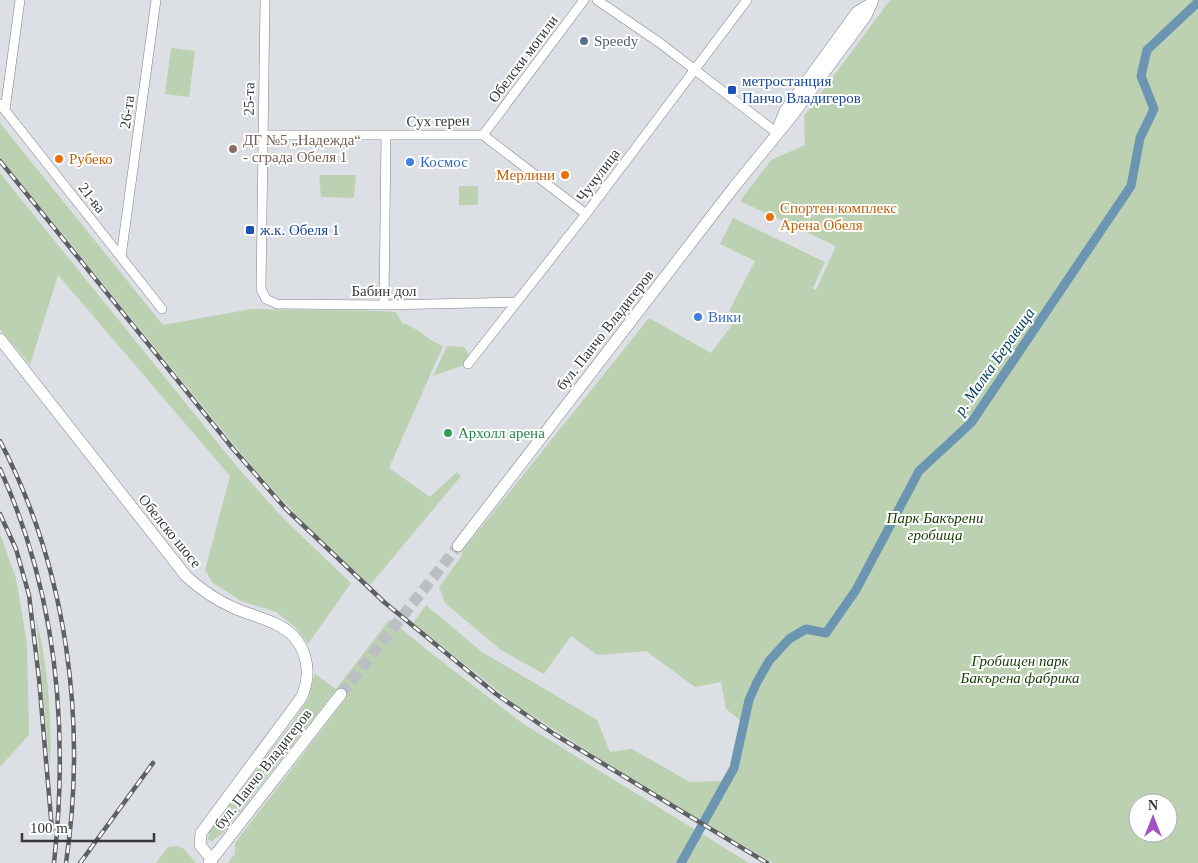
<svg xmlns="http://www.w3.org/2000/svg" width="1198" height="863" viewBox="0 0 1198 863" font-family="Georgia,serif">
<rect width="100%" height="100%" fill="#dce0e4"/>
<path fill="#bbd1b2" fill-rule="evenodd" d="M890,0H1198V863H773L617,770L516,705L413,623L426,605L482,652L597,720L610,752L632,749L690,782L722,781L733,764L741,721L726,709L721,682L695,687L646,651L597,655L571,636L544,674L501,650L445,603L439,587L461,557L463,550L649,318L711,353L738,317L729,311L755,261L720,244L733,218L825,262L813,288L805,285L816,290L836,246L740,201L771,160L805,145L804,116ZM1138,803H1168V833H1138Z
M171,48L195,51L189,97L165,94Z
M0,123L163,325L251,309L381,311L396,312L402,323C418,327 427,340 443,346L389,468L430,497L457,472L461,476L370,585L303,522L254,469L0,157Z
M0,173L238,468L285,520L351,583L308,644L295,627L276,612L241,601L212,582L205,570L230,476L58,275L30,365L0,329Z
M319,175H356L354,198L321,197Z
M459,186H478V205H459Z
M447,346L464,347L470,356L464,365L433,376Z
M0,534L16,578L27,644L29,735L0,767Z
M36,617C48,667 52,718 50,769Z
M390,619L427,650L522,723L749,863H228L235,854V843L346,698L336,690L223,833L212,841L208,840L209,831L292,723L308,699L315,674L336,689Z
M179,846L184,849L196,863H156L168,847Z"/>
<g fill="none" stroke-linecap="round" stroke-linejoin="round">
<path stroke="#6b95b1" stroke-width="9" d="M681,863L734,768L749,700L757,682L769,661L789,639L806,629L826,633L856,590L919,471L971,423L1131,186L1140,138L1154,109L1141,76L1147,50L1198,2"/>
<path stroke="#bbbec2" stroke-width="11" stroke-dasharray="11 5.5" stroke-linecap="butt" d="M341,694L458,546"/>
<g stroke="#7e8286" stroke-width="10">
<path id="minor" d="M265,0L261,289L266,299L277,304L384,305L516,302
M597,0L660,43L777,133
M0,104L162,309
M5,110L20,0
M263,135H483L586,214
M483,135L584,0
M121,257L156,0
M384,305L386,135
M468,364L586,214L747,0"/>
</g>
<g stroke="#7e8286" stroke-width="12">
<path id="tertiary" d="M779,126L785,111L857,12L869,5
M0,339L186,576C200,589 216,600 234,608C248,614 264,618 278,625C306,639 314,671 301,698L201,833L200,845L212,860
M458,546L734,187L792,116L866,16L873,0
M209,863L341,694"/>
</g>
<use href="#minor" stroke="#fff" stroke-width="9"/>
<use href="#tertiary" stroke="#fff" stroke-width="11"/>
<g stroke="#5e6162" stroke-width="4.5">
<path id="rail" d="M0,161L234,450L286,509L384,602L496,694L554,734L767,863
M0,441C67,569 87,721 66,863
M0,469C57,594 69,727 54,863
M0,514L16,549L29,595L39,679L52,830
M80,863L153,763"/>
</g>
<use href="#rail" stroke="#fff" stroke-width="2.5" stroke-dasharray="8" stroke-linecap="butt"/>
</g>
<circle fill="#5c6f8a" stroke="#fff" stroke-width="2" cx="584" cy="41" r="5"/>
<g fill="#1a4fb4" stroke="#fff" stroke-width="2">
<rect x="727" y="85" width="10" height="10" rx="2.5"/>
<rect x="245" y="225" width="10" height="10" rx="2.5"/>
</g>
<circle fill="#8d6e63" stroke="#fff" stroke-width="2" cx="233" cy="149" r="5"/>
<g fill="#e8710a" stroke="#fff" stroke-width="2">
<circle cx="59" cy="159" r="5"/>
<circle cx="565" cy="175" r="5"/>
<circle cx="770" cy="217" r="5"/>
</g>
<g fill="#3f7fe0" stroke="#fff" stroke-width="2">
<circle cx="410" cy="162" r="5"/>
<circle cx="698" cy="317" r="5"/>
</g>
<circle fill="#2e9e5b" stroke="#fff" stroke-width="2" cx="448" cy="433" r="5"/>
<g text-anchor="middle" stroke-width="4" stroke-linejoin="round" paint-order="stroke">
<g font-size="15" fill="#4e5e75" stroke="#fff" text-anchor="start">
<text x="594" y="46">Speedy</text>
</g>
<g font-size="15" fill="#363839" stroke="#fff">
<text transform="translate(523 59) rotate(-53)" y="5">Обелски могили</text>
<text transform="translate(249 99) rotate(-89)" y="5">25-та</text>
<text transform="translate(127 112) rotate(-82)" y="5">26-та</text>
<text transform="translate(438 121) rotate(-1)" y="5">Сух герен</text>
<text transform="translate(598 175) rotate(-53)" y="5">Чучулица</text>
<text transform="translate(92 198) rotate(52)" y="5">21-ва</text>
<text x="384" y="296">Бабин дол</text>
<text transform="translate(605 330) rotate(-52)" y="5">бул. Панчо Владигеров</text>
<text transform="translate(170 531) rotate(51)" y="5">Обелско шосе</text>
<text transform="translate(263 769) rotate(-52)" y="5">бул. Панчо Владигеров</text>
</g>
<g font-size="15" fill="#164399" stroke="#fff" text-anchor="start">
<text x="742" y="86">метростанция<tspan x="742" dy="17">Панчо Владигеров</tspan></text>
<text x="260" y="235">ж.к. Обеля 1</text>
</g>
<g font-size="15" fill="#785e54" stroke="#fff" text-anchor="start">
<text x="243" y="145">ДГ №5 „Надежда“<tspan x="243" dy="17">- сграда Обеля 1</tspan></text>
</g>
<g font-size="15" fill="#c56008" stroke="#fff" text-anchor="start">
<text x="69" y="164">Рубеко</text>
<text x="555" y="180" text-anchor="end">Мерлини</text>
<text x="780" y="213">Спортен комплекс<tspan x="780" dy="17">Арена Обеля</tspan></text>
</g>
<g font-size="15" fill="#366cbe" stroke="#fff" text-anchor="start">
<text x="420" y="167">Космос</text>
<text x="708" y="322">Вики</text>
</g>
<g font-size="15" fill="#27864d" stroke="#fff" text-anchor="start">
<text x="458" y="438">Архолл арена</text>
</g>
<g font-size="15" font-style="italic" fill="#173a01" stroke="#fff">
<text x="935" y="523">Парк Бакърени<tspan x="935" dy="17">гробища</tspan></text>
<text x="1020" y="666">Гробищен парк<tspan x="1020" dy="17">Бакърена фабрика</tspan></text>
</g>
<g font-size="16" font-style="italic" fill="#06405d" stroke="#fff">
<text transform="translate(994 361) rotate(-55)" y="6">р. Малка Беравица</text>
</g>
</g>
<g transform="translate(1153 818)"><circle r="24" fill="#ffffff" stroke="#afafb0"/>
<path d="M0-4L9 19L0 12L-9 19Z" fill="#a352c1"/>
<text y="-8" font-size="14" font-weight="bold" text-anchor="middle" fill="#363839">N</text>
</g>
<path d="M22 833v8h132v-8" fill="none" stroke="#363839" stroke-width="2.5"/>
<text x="30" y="833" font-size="15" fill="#363839" stroke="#ffffff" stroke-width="4" paint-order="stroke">100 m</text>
</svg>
